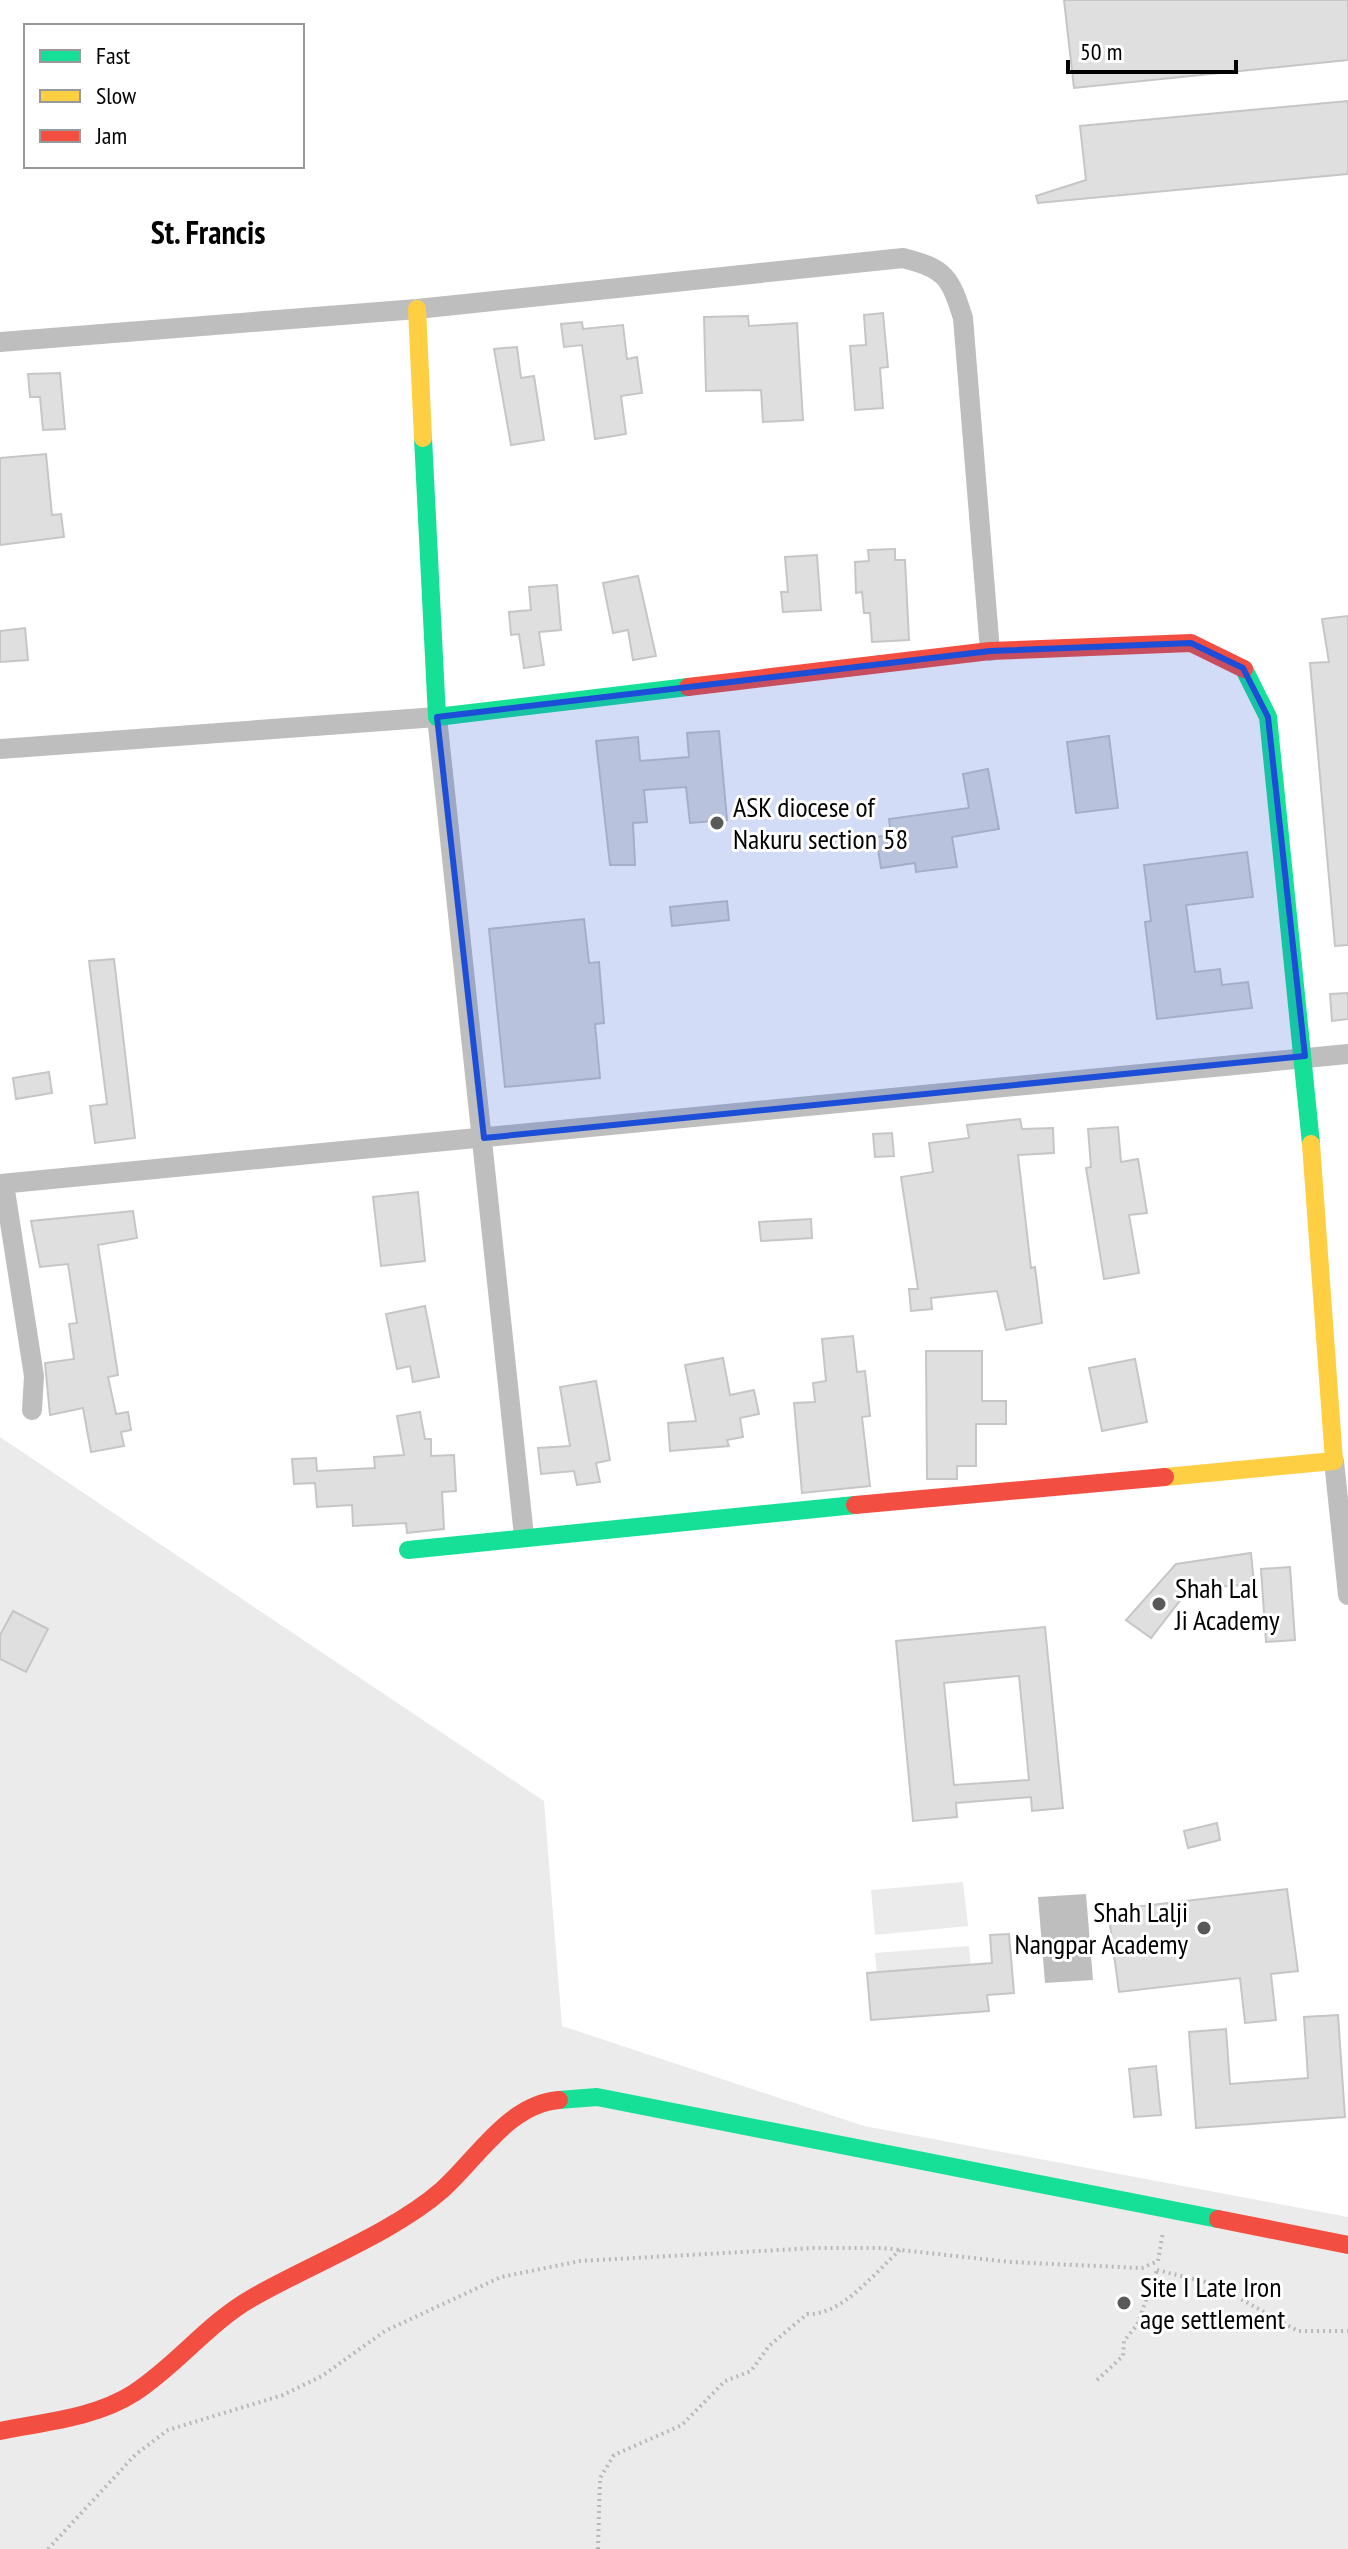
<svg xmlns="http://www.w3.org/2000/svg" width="1348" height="2549" viewBox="0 0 1348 2549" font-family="'PT Sans Narrow',sans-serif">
<rect width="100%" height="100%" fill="#fff"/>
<path fill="#ebebeb" d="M0,1437L544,1801L562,2026L864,2126L1348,2217V2549H0Z
M963,1882L968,1926L875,1935L871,1890Z
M969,1946L973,1991L879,1999L875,1953Z"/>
<path fill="#bebebe" d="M1086,1894L1093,1980L1045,1983L1038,1897Z"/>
<path fill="#dfdfdf" stroke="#c6c6c6" stroke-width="2" fill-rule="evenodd" d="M1064,0H1348V60L1074,88Z
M1348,101V174L1038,203L1036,196L1086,180L1080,126Z
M883,313L888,367L880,368L883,408L855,410L850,346L866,345L864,315Z
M748,316L749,326L797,323L803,420L763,422L761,390L706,391L704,317Z
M582,322L583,329L623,325L627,359L637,357L642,393L621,396L626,434L595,439L582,345L564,347L561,324Z
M517,347L521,378L534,376L544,440L511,445L494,349Z
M60,373L65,429L43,430L40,397H30L28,374Z
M46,454L52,515L61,514L64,537L0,545V458Z
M895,549V560H905L909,640L872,642L870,613H864L862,592L856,593L855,562L869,561L868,550Z
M817,555L821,610L783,612L781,592H788L785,557Z
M638,576L656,656L633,660L628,630L613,633L603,583Z
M557,585L561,630L539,632L544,665L524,668L519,634L511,635L509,612L531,610L529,587Z
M1348,616V945L1335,946L1310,663L1329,662L1322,619Z
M25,628L28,660L0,662V631Z
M719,731L727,820L690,823L686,787L644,790L647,822L633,823L635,865H610L596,741L638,737L640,761L689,757L687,733Z
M1109,736L1118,808L1076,813L1067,742Z
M988,769L999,829L952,837L957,867L916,872L915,863L881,868L876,837L891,835L889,819L969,808L963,774Z
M1247,852L1253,897L1186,905L1195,972L1220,969L1222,985L1248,982L1252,1008L1157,1019L1145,922L1151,921L1144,865Z
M727,901L729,920L672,926L670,907Z
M584,919L589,963L599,962L604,1023L595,1024L600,1078L505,1087L489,929Z
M114,959L135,1138L95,1143L90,1106L107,1104L89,961Z
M1348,993V1019L1332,1021L1330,994Z
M49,1072L52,1093L16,1099L13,1078Z
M1020,1119L1022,1129L1053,1128L1054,1153L1018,1155L1031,1268L1035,1267L1042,1323L1006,1330L997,1291L931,1298L932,1309L911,1311L909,1289H918L901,1177L933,1172L929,1143L969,1138L967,1125Z
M1118,1127L1121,1162L1138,1159L1147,1213L1129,1215L1139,1273L1104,1279L1086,1168L1091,1167L1088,1129Z
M892,1133L894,1156L875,1157L873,1134Z
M418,1192L425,1261L381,1266L373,1197Z
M133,1211L137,1238L98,1245L118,1375L108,1377L116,1414L128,1412L131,1430L121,1432L124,1446L91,1452L83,1408L50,1415L45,1363L74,1359L69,1324L77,1323L68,1264L40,1267L31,1221Z
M811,1219L812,1238L761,1241L759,1222Z
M425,1306L439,1377L413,1382L410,1366L397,1369L386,1314Z
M853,1336L857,1372L865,1371L870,1416L862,1417L870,1486L802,1493L794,1403L815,1402L813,1383L826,1381L822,1339Z
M926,1351H982V1401H1006V1424H976V1466H957V1479H927Z
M723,1358L730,1395L754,1390L759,1414L740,1418L743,1437L727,1440L729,1446L670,1451L668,1423L696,1421L685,1365Z
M1135,1359L1147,1422L1102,1431L1089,1368Z
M596,1381L610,1460L596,1463L600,1482L577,1485L574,1471L541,1474L538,1448L570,1446L560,1387Z
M420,1412L425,1439H431V1456L454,1455L456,1491L442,1492L444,1529L407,1533L406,1523L353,1526L352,1505L317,1507L315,1483L294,1484L292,1459L316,1458L317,1471L375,1468L374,1457L404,1455L397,1416Z
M1251,1553L1254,1584L1189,1589L1151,1638L1126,1620L1176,1564Z
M1290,1567L1295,1640L1266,1642L1261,1569Z
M13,1611L48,1629L26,1672L0,1659V1635Z
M1045,1627L1063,1808L1032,1811L1031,1797L956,1803L957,1817L913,1821L896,1641ZM1019,1676L1029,1780L954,1785L944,1683Z
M1217,1823L1220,1840L1188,1848L1184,1831Z
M1287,1889L1298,1971L1271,1974L1276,2020L1245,2023L1240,1978L1119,1992L1108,1910Z
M1009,1934L1014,1993L987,1995L989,2011L871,2020L867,1973L992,1963L990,1935Z
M1338,2015L1345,2117L1196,2128L1189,2032L1226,2029L1230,2084L1308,2078L1304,2017Z
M1156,2066L1161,2115L1134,2117L1129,2069Z"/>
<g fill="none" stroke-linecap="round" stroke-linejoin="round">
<path stroke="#b9b9b9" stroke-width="4" stroke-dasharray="2 4" stroke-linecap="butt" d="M1157,2270L1214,2284L1298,2331H1348
M1097,2380L1123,2356L1124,2341L1137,2325L1157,2270
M48,2549L135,2455L168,2430L283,2395L322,2376L385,2331L501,2277L580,2261L814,2248H883L1010,2262L1142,2268L1158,2261L1163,2232
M598,2549L600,2478L614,2455L682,2425L725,2381L751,2371L769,2346L807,2314C842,2316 875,2272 900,2250"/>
<path stroke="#bebebe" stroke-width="20" d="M0,342L417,309L903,258C946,269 950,277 963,318L990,651
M0,749L437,717L524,1536
M0,1184L1348,1054
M4,1184L34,1376L32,1410
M1334,1461L1348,1595"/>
<path stroke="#16e098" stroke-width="18" d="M423,438L437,717L688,687
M1244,669L1268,717L1311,1144
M408,1550L855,1505
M559,2100L597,2097L1218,2219"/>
<path stroke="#ffcf43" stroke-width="18" d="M417,309L423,438
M1165,1477L1334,1461L1311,1144"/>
<path stroke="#f24e42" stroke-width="18" d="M688,687L990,651L1191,643L1244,669
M855,1505L1165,1477
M1218,2219L1348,2245
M0,2431C44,2422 95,2418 134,2393C176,2366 208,2323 252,2298C309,2265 393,2233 442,2190C476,2160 508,2104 559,2100"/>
</g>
<path fill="#1d4ed8" fill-opacity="0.2" stroke="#1d4ed8" stroke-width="6" stroke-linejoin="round" d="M1191,643L1243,668L1268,717L1305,1056L484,1138L437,717L990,651Z"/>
<g fill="#595959" stroke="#fff" stroke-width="3">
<circle cx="717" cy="823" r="8"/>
<circle cx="1159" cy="1604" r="8"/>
<circle cx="1204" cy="1928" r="8"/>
<circle cx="1124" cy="2303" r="8"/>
</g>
<g text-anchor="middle" stroke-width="6" stroke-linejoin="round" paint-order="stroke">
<g font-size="28" fill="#000" stroke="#fff" text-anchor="start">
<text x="733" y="817">ASK diocese of<tspan x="733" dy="32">Nakuru section 58</tspan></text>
<text x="1175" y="1598">Shah Lal<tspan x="1175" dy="32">Ji Academy</tspan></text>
<text x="1188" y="1922" text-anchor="end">Shah Lalji<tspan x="1188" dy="32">Nangpar Academy</tspan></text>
<text x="1140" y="2297">Site I Late Iron<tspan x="1140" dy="32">age settlement</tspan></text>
</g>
<g font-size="32" font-weight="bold" fill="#000" stroke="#fff">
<text x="208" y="244">St. Francis</text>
</g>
</g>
<rect x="24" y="24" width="280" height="144" fill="#ffffff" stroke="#999999" stroke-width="2"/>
<rect x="40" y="50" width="40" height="12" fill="#16e098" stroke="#999999" stroke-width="2"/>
<text x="96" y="64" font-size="24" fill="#000000">Fast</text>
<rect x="40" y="90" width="40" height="12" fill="#ffcf43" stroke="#999999" stroke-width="2"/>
<text x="96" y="104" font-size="24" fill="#000000">Slow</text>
<rect x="40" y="130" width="40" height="12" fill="#f24e42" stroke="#999999" stroke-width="2"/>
<text x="96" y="144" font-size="24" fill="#000000">Jam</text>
<path d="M1068 60v12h168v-12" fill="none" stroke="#000000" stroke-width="4"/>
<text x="1080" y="60" font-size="24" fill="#000000" stroke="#ffffff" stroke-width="6" paint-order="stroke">50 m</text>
</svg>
